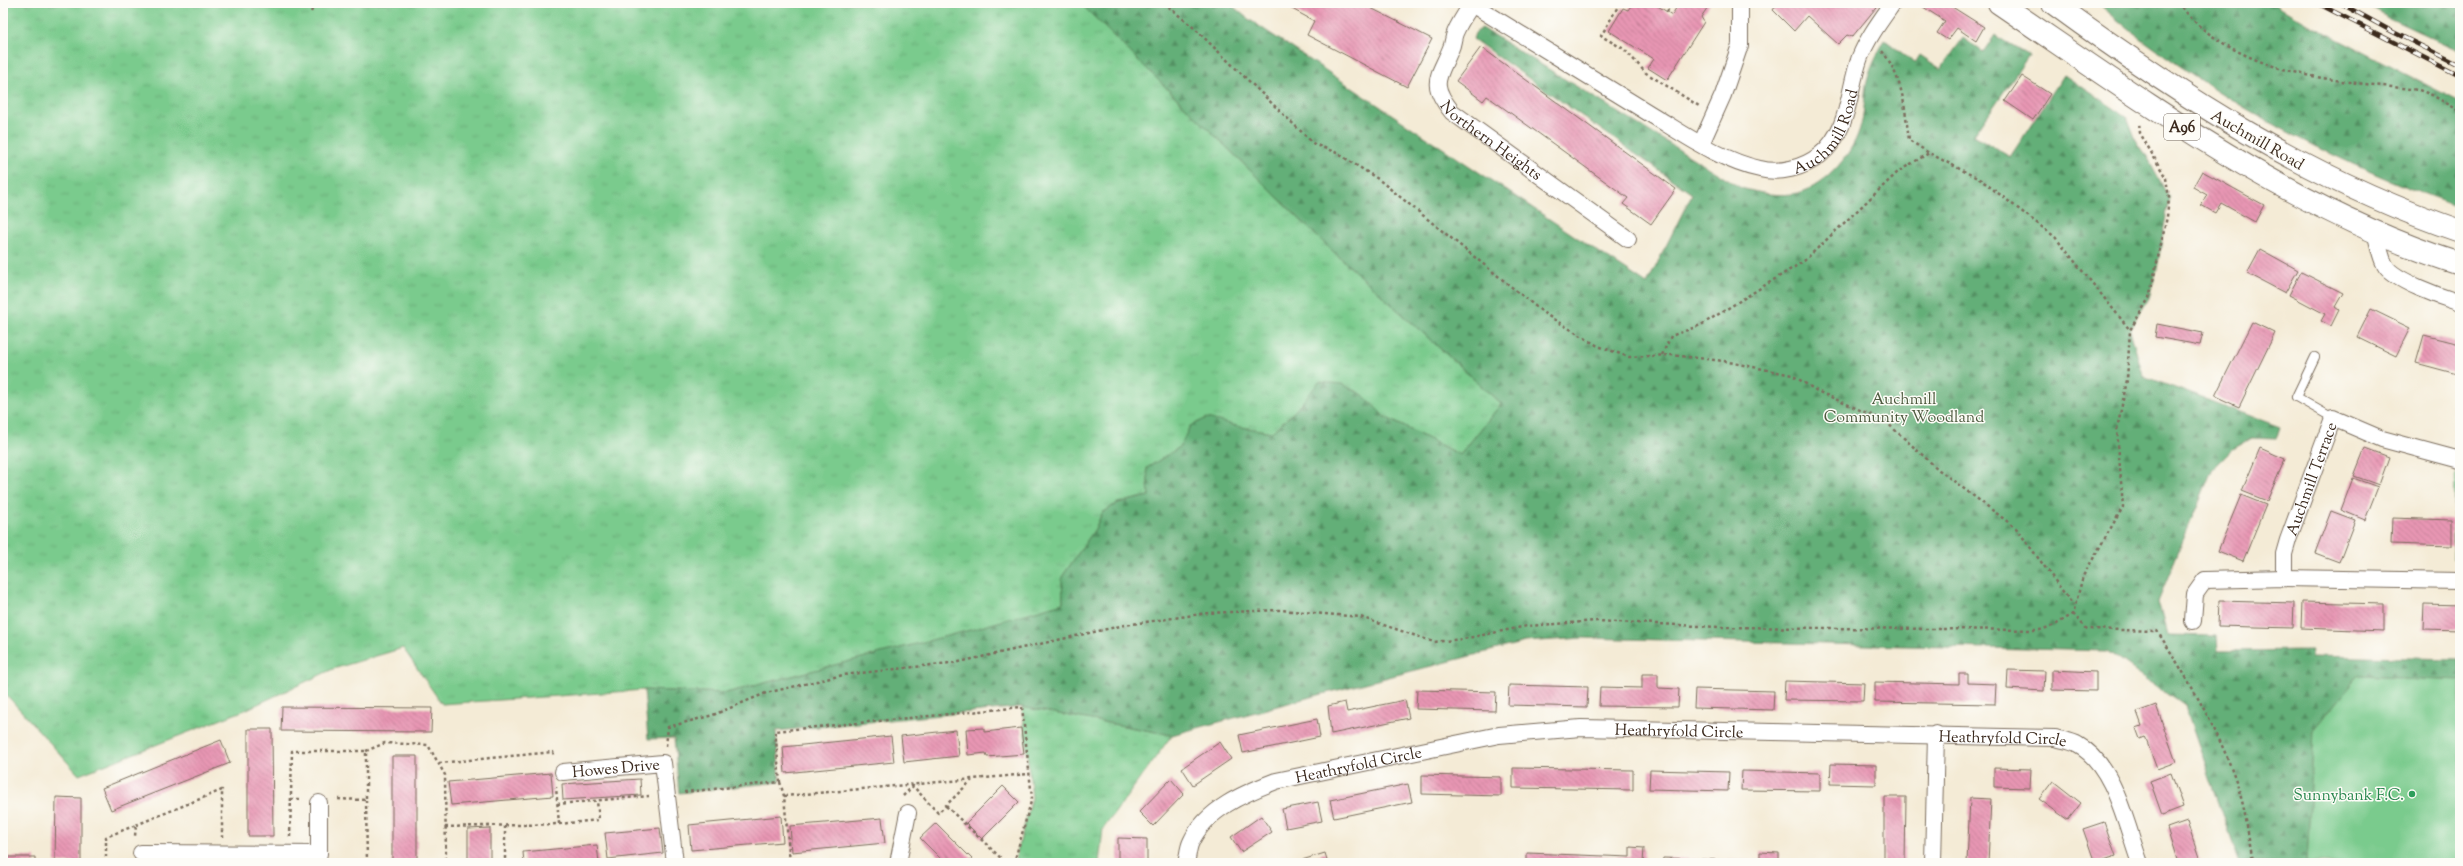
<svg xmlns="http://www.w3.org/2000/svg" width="2463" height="866" viewBox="0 0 2463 866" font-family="'Sorts Mill Goudy',serif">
<defs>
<pattern id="grass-tufts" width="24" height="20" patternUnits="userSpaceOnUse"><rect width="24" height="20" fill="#7acb8d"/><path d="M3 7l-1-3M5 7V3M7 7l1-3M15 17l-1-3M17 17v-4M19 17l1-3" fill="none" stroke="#6aae79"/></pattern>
<pattern id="forest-firs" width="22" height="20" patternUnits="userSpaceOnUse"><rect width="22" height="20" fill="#63af78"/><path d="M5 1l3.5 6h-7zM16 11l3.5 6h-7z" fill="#538f62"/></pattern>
<pattern id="park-crowns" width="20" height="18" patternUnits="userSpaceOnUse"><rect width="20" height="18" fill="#7acb8d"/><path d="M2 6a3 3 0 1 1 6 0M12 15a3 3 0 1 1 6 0" fill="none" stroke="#6aae79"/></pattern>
<pattern id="building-back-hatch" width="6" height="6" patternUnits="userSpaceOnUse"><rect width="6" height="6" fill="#e896b4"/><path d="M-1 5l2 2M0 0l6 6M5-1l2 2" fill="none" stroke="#bd7b92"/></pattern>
</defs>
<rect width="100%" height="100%" fill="#fdfcf7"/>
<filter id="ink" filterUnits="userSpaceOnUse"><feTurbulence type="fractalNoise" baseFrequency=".025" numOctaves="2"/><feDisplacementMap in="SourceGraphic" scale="8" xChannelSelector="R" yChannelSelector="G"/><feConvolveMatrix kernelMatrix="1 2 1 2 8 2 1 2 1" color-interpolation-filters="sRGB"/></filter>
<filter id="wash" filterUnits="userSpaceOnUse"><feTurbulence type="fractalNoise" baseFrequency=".012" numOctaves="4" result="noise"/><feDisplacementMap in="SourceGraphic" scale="16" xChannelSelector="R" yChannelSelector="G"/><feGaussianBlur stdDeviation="0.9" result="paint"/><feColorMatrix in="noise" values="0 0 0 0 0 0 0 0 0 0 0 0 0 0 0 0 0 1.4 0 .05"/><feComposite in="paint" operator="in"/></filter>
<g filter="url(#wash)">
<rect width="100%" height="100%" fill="#f4ebd6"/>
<path fill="url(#grass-tufts)" stroke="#5a7a56" d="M3,3H1080L1324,243L1501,404L1460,455L1385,417L1363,395L1319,383L1296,410L1272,432L1241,427L1190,426L1180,447L1147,468L1149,496L1118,503L1102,513L1095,529L1062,577L1063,603L975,629L726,693L644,690L442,704L403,648L333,669L245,710L79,775L3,691Z
M1022,707L1172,735L1103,829L1099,863H1014L1032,798Z"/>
<path fill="url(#forest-firs)" stroke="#4f6c4b" d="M1080,3H1229L1247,18L1647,284L1692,194L1473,39L1475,33L1482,28L1741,188C1760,193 1778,197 1798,193C1826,186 1855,152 1861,124C1865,111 1864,98 1866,85C1869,69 1877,54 1885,40L1915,63L1920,55L1941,69L1963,38L1983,52L1995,35L2029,55L1974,135L2010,157L2064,75L2127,117L2136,140L2148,158L2169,198L2157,269L2149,298L2130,330L2143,376L2280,427L2276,439L2252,438L2233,449L2212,470L2158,601L2167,635L2217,636L2218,651L2311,650V656L2460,659V681L2359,676L2314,730L2307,863H2240L2185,706L2107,651L1583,638L1525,642L1303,699L1172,735L1022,707L776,731L780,782L679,793L674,738L648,739L644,690L726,693L974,629L1063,603L1062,577L1095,529L1102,513L1118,503L1149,496L1147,468L1180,447L1190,426L1207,418L1241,427L1272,432L1296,410L1319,382L1342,384L1363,395L1385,417L1460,455L1501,404L1324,243Z
M2098,3H2272L2308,24L2460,102V208C2358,170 2269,128 2180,66C2151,46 2124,27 2098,3Z
M2362,3H2460V51L2389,18Z"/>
<path fill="url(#park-crowns)" stroke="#5a7a56" d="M2455,474L2460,475V559H2453Z"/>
<path fill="#7acb8d" stroke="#5a7a56" d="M2359,676L2460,681V863H2307L2314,730Z"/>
<g id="blocks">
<path fill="url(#building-back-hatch)" d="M1295,3H1361L1432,39L1407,87L1307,35L1314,21L1292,9Z
M1633,3H1653L1672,15L1679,3L1710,4L1701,17L1704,22L1667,80L1648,68L1654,59L1609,31L1623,8L1628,10Z
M1778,3H1880L1852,37L1847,35L1838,44L1807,16L1794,31L1773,10Z
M1921,3H1946L1984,27L1976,41L1957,28L1948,40L1937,33L1945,21L1920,5Z
M1481,47L1676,189L1651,224L1623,204L1628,198L1487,96L1483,101L1456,81Z
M2022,76L2050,94L2033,120L2005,101Z
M2202,171L2264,205L2255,222L2221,203L2215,213L2201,205L2207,195L2193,187Z
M2260,249L2298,270L2285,293L2247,273Z
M2301,272L2343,293L2335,307L2339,310L2331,326L2321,321L2325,314L2289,295Z
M2371,309L2410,328L2396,356L2357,337Z
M2252,322L2275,333L2239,407L2215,396Z
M2157,324L2203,333L2200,345L2155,337Z
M2424,335L2460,344L2457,374L2416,363Z
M2260,448L2285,459L2267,501L2242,491Z
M2365,448L2389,457L2379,485L2354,476Z
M2353,478L2378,487L2365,520L2341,510Z
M2241,495L2266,505L2243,561L2218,551Z
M2331,511L2355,520L2339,562L2315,553Z
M2392,518L2452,520V546L2391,544Z
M2219,601L2294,603L2293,628L2218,626Z
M2302,602L2384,604V631L2301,628Z
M2424,604L2460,605V630L2423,629Z
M2008,670L2045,671L2044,691L2007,689Z
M2052,670L2096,672V691L2052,690Z
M1642,674H1658V688L1679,689L1678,707L1599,706L1600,687L1642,688Z
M1959,674H1968V683L1996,684L1995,704L1875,702V682L1959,684Z
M1785,681L1864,683L1863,701L1784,700Z
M1509,685L1588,687L1587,707L1508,705Z
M1695,689L1774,691L1773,710L1694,708Z
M1417,690L1496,692L1495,711L1416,709Z
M1405,700L1409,718L1331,734L1328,706L1345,702L1347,712Z
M2156,705L2176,762L2157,769L2145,737L2140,739L2136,728L2142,726L2137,712Z
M282,707L432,708L431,732L281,731Z
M1317,719L1320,737L1243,753L1239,735Z
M984,728V732L1021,728L1024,754L987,757L986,753L968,755L966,729Z
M248,729H272L273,836H248Z
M956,730L959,756L904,762L901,736Z
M891,736L894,762L785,773L783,747Z
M221,740L230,763L111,810L102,788Z
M1220,742L1231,759L1193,785L1182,768Z
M392,756H417V863H392Z
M1831,764L1876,765V785L1830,784Z
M1513,768L1633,770V790L1513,788Z
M1994,768L2031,769L2030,788L1994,787Z
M1650,770L1729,772L1728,791L1649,789Z
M1742,771L1820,773V791L1741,790Z
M551,773L553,796L451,805L448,782Z
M2171,773L2183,807L2162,815L2150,781Z
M1422,775L1501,777V796L1422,794Z
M640,779L641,795L563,800L562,784Z
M1171,779L1184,794L1153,826L1139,812Z
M2053,781L2081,803L2068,820L2039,799Z
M1408,784L1412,802L1334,818L1330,800Z
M1003,786L1019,802L982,839L966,823Z
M56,797L81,798V863H55Z
M1884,797H1906L1905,863H1884Z
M1970,798L1991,799L1988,863H1967Z
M1318,802L1322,821L1286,828L1282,809Z
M781,816L783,842L691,850L689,825Z
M1261,816L1272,832L1241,852L1231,837Z
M882,818L885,843L792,852L790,826Z
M2187,821L2193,840L2201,863H2178L2167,828Z
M2104,822L2116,856L2095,863L2083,829Z
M936,823L972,859L968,863H945L920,838Z
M490,828V863H468V829Z
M660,828L663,853L608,859L605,833Z
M1118,838L1147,839V863H1118Z
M597,845L599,863H524L523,852Z
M1630,847L1644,848L1643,863H1527V853L1630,857Z
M1760,852L1779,853V863H1662L1663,858L1760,861Z
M1325,853L1328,863H1292Z
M3,857H35V863H3Z"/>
</g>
</g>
<g filter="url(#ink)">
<use href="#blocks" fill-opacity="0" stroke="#7c6e5e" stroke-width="1"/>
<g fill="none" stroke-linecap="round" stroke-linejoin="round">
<g stroke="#7c6e5e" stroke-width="10">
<path id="service" d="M2315,357L2296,397L2333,418"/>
</g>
<g stroke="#7c6e5e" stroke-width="18">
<g id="minor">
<path id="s1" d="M1470,3C1531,40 1591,78 1652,115C1685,135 1722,161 1760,169C1779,174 1804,168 1820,155C1850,131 1848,90 1860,57C1868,37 1881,20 1893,3"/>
<path id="s2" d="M1472,4C1466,13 1459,23 1455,33C1453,38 1453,44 1451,48C1439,78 1428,82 1452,112L1628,239"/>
<path d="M1701,144L1723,95L1740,45V3"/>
<path d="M2375,232C2378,242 2380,256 2385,265C2392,280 2444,298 2460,303"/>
<path id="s3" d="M2284,578V554L2288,540L2333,418L2382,439L2460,460"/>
<path d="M2193,621L2195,594L2205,580L2284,578L2460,581"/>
<path id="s4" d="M563,772L663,763L675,863"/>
<path d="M141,853L319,854V803"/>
<path d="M898,863L908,813"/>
<path id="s5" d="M1186,863C1188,856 1188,848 1191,842C1206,809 1245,793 1276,781L1499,735L1581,728L2055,738C2062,740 2072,741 2078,745C2115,765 2126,826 2140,863"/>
<path d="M1933,863L1936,734"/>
</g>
</g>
<g stroke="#7c6e5e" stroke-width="24">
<path id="primary" d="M1999,3C2145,102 2290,210 2460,264
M2053,3C2180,96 2310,180 2460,231"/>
</g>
<path stroke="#7c6e5e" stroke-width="2.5" stroke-dasharray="3 3" stroke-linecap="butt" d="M1164,3L1194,28L1314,144L1337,153L1378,179L1545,314L1598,346L1629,357L1671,355L1724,361L1792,375L1817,391L1885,421L1939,470L2016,528L2073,605
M1620,3L1601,36L1624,49L1646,73L1699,106
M2178,3C2186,12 2194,22 2203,29C2266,79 2344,81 2419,90L2432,95L2460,111
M311,12L315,3
M1667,12L1671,3
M1882,51C1903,77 1905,109 1909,140L1929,153
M1662,355L1671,336L1701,325L1804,261L1899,171L1929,153L1981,180L2055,237L2130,330
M2073,614L2087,629L2157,631C2187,676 2226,743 2240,794C2247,817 2248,840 2254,863
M666,746L668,727L713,715L766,693L843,675L959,662L1125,625L1208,613L1280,610L1360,617L1434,642L1463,639L1527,626L1597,621L1718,627L2040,630L2055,625L2073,614L2083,576L2123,507L2117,430L2127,380L2130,330L2149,298L2167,217L2169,198L2166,178L2140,133L2139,122
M366,751L385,743L428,745L445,775L446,863
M439,763L553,752L554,756
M780,782L784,796L790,863
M684,792L780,782L775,731L1022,707L1032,798L1014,863
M784,796L1029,774
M903,796L913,786L938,813L972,780
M291,799H302
M366,800L367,863
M557,804L649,796
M946,806L1006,863
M559,824L599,820L597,801
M136,825L222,790V837
M505,826V863
M445,827L559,824L556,787
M290,837L292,751H366V800L335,799
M106,863V837L136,825L135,836"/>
<use href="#service" stroke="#fff" stroke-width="8"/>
<use href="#minor" stroke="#fff" stroke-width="16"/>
<use href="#primary" stroke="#fff" stroke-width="22"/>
<g stroke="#3b2a1e" stroke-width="4.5">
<path id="rail" d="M2317,3L2460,76
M2340,3L2393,32L2460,65"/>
</g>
<use href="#rail" stroke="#fdfcf7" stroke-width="3" stroke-dasharray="9" stroke-linecap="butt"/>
</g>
</g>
<circle fill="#2e9e5b" stroke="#fdfcf7" stroke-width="1.5" cx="2412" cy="794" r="4"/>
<g text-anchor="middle" stroke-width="3" stroke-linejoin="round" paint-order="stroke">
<rect fill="#fdfcf7" stroke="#75695f" stroke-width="1" x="2164" y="114" width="36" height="26" rx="3"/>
<g font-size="15" font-weight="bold" fill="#3b2a1e">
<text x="2182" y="132">A96</text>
</g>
<g font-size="16" fill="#3b2a1e" stroke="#fdfcf7">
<text dy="6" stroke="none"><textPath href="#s1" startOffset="421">Auchmill Road</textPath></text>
<text dy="6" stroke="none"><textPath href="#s2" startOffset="168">Northern Heights</textPath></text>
<text transform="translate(2258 139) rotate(30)" y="6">Auchmill Road</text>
<text dy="6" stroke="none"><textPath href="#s3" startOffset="104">Auchmill Terrace</textPath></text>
<text dy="6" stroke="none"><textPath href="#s5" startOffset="537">Heathryfold Circle</textPath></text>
<text dy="6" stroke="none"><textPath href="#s5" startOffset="861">Heathryfold Circle</textPath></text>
<text dy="6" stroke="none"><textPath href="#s5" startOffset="213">Heathryfold Circle</textPath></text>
<text dy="6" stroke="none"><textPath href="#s4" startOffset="53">Howes Drive</textPath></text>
</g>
<g font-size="16" fill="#4e5a3f" stroke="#fdfcf7">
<text x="1904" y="404">Auchmill<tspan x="1904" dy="18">Community Woodland</tspan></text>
</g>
<g font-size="16" fill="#27864d" stroke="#fdfcf7" text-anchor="end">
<text x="2404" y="800">Sunnybank F.C.</text>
</g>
</g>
<rect width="2463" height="866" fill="none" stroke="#fdfcf7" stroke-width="16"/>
</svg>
